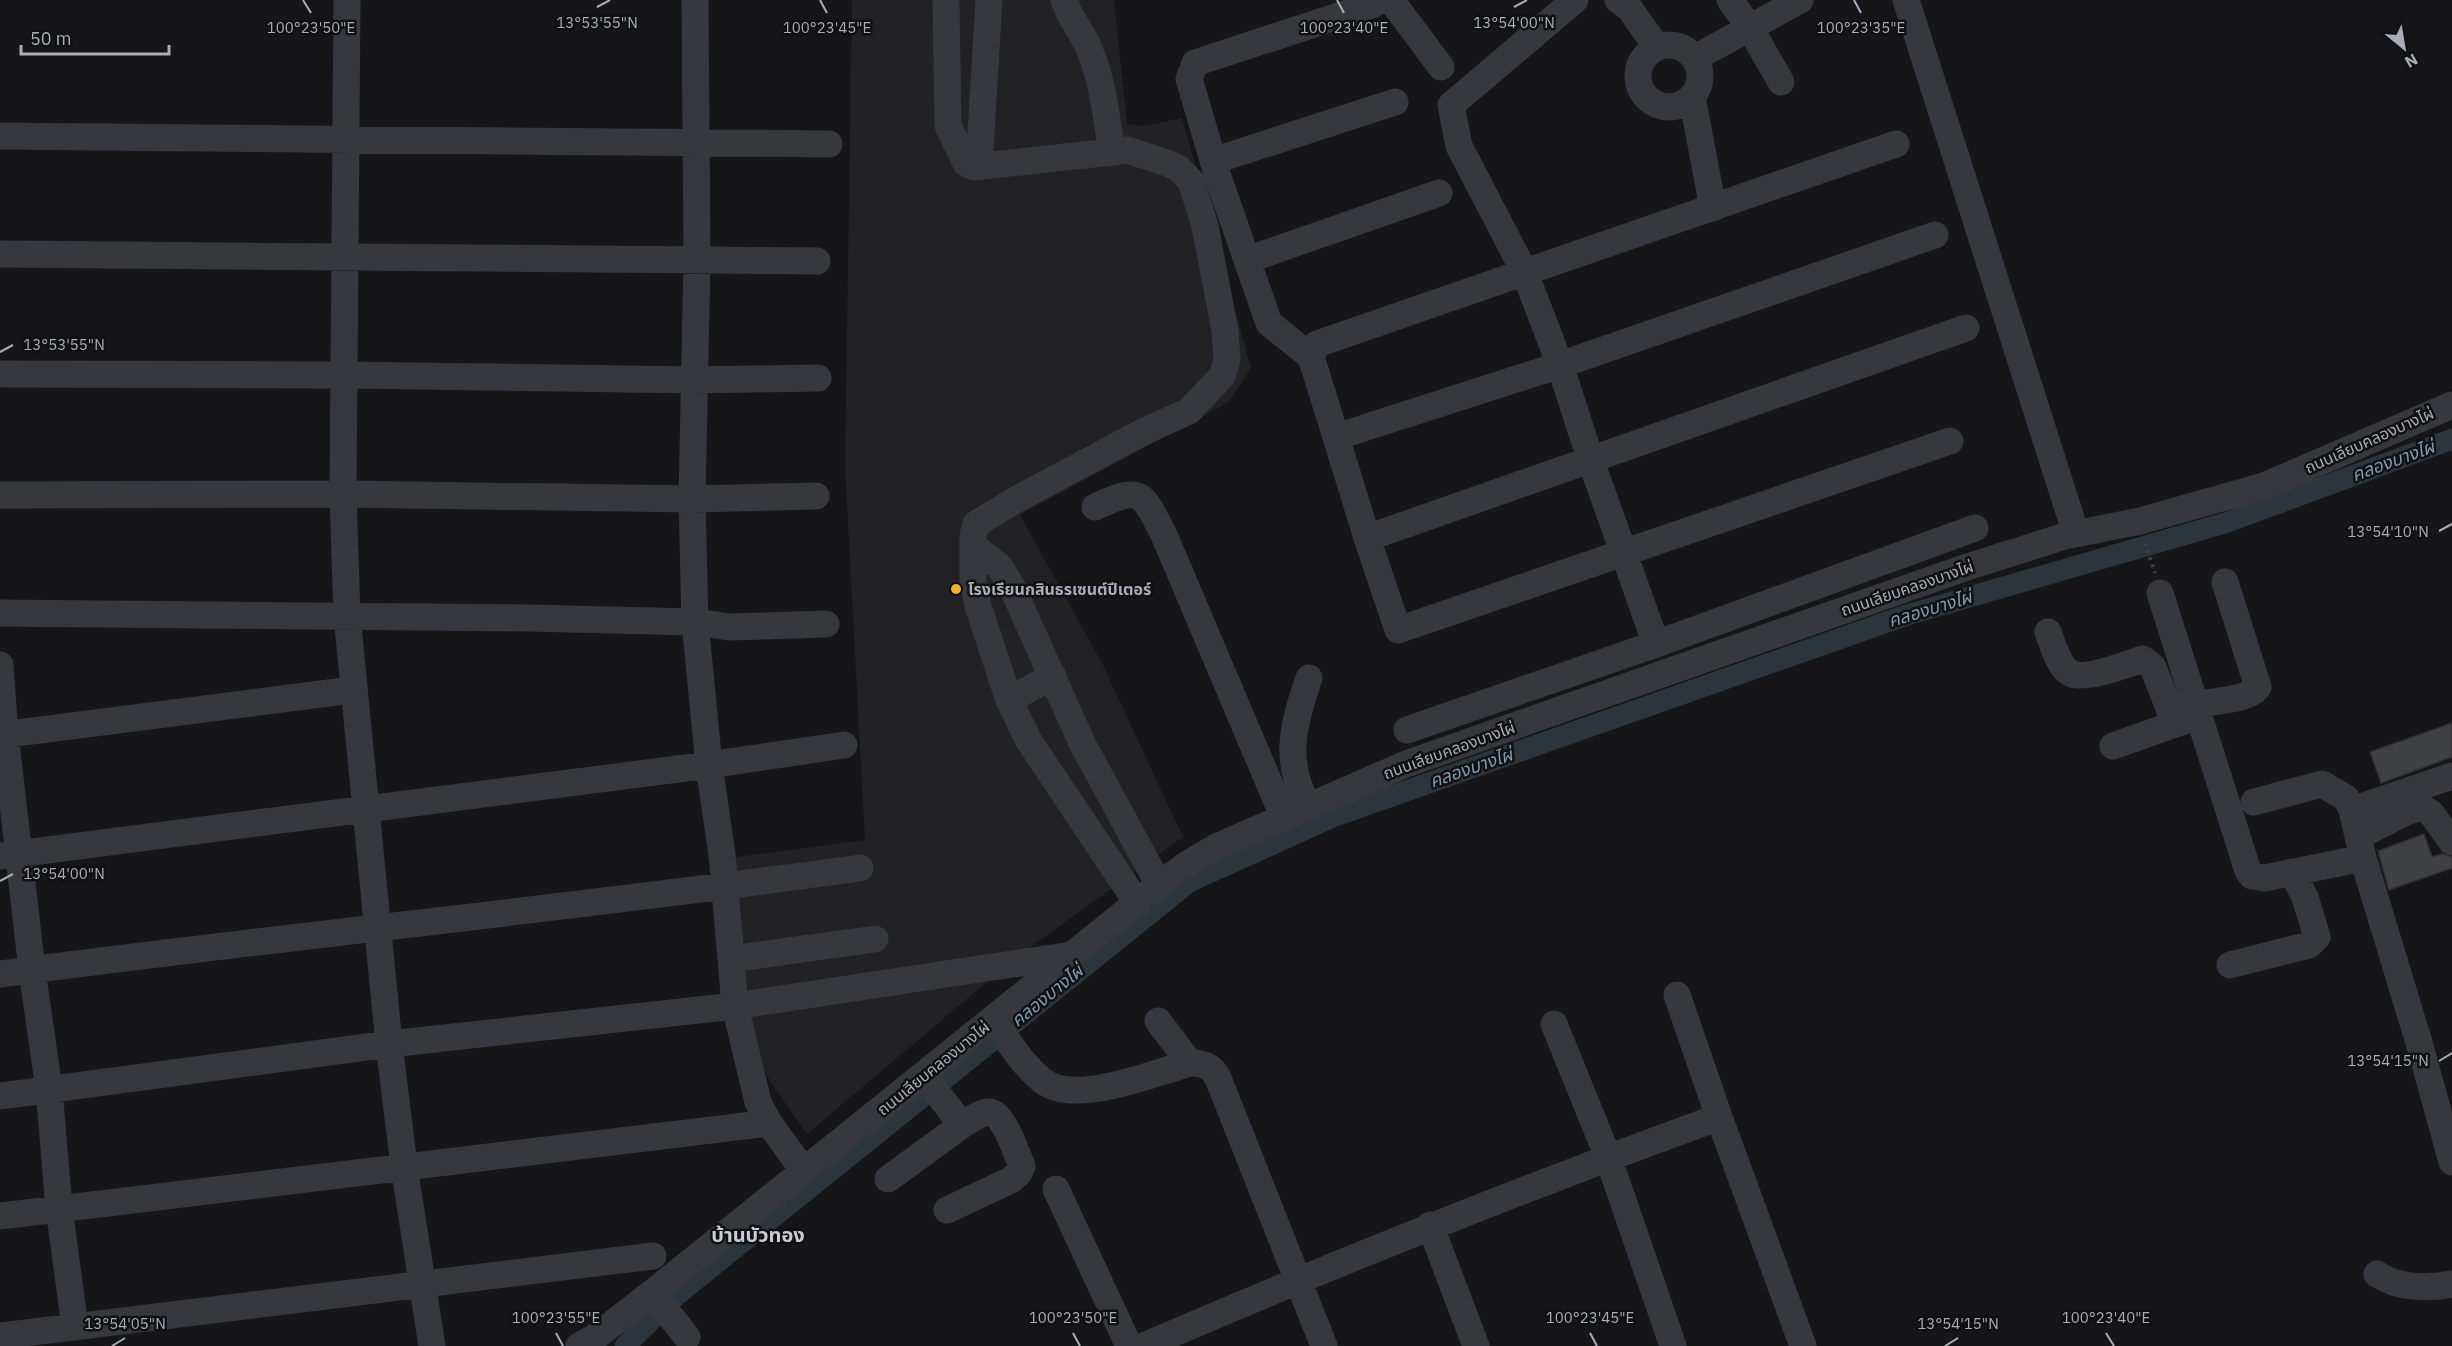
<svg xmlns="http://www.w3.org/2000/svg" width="2452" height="1346" viewBox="0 0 2452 1346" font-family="'IBM Plex Sans','Noto Sans Thai',sans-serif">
<rect width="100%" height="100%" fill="#161618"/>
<path fill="#222225" d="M852,0H1114L1127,124L1144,126L1182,118L1251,368L1229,402L1020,515L1102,663L1183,837L1014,959L807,1134L772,1084L754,1051L729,858L865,840L845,467Z"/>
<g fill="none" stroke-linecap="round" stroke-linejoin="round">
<path stroke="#2c353c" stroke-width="21" d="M625,1346L678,1294L1189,882L1335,816L1907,615L2225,523L2452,439"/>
</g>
<path fill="#404145" stroke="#303034" stroke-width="1.5" d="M2452,723V757L2381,783L2370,752Z
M2424,834L2432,857L2442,854L2452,857V868L2389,890L2378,851Z"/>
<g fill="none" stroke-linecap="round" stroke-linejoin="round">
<path stroke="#3d3f44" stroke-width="4" stroke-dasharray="3 4.5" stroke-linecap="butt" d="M2145,543L2155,573"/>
<path stroke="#37383d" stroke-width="27" d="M347,0L343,494L347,616L389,1044L404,1166L432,1346
M695,0L697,260L692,499L695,622L709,765L722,855L735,1006L758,1102L769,1123L804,1171
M946,0L948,126L966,163L974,167L1112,152C1106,116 1103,80 1088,46C1080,29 1070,19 1064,0
M1391,0L1441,67
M1575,0L1451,105L1459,146L1525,273L1560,365L1591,461L1656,644L1975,528
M1618,0L1630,9L1656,46
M1730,0L1750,28L1781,82
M1906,0L2076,534
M1638 76a31 31 0 1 1 62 0a31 31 0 1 1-62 0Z
M1695,58L1800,0
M1692,97L1713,208
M0,136L829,144
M1112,152L1127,150L1167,163L1178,168L1191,181L1205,226L1225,331L1227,360L1222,376L1189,411L1143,432L1017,499L976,524L973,535V582L978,606L1009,700L1029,741L1138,904
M1213,161L1395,102
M979,166L989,0
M0,254L817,261
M1247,260L1439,193
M1311,357L1269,323L1218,177L1189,79L1195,63L1372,5L1379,0
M0,374L344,375L694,380L818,378
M1336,437L1311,357L1317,344L1896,144
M1950,441L1398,630L1367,538L1966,328
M0,495L343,494L692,499L816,496
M1095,507C1142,485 1142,492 1164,535L1284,818
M1367,538L1336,437L1560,365L1935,235
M974,546L1000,567L1012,587L1082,743L1159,885
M2160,593L2248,871L2252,876L2265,878L2363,858L2420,1046L2452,1162
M0,613L528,618L695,622L729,627L826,624
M2048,632C2053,644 2058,666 2070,673C2085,681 2127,664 2143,659L2153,667L2175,724
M0,665L5,734L32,970L49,1089L59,1208L75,1327
M1009,700L1053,676
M2196,704C2211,702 2249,700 2258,687L2225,582
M1407,730L1656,644
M0,735L352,690
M2113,746L2192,718
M2254,802L2322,784L2346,798L2352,810L2363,858
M1308,807C1283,760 1293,725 1309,678
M2352,810L2452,776
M2359,836L2408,811L2421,807L2431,813L2452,842
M0,856L709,765L844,745
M731,959L875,939
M2230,965L2309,945L2317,937L2305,897L2292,872
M0,974C286,936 574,908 860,868
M1677,995L1719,1117L1803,1346
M992,1020C1008,1040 1023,1066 1043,1081C1074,1106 1154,1073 1190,1063C1203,1063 1212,1066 1218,1078L1324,1346
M1158,1021L1190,1063
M1554,1024L1608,1157L1673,1346
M924,1076L962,1125C970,1120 979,1113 988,1112C1003,1110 1017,1155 1022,1166L1019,1173L1011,1180L947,1210
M0,1096L389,1044L735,1006L1072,955
M888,1179L962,1125
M1056,1189L1129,1346
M0,1216L769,1123
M1430,1225L1476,1346
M2377,1274C2397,1288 2428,1289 2452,1284
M652,1293L687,1337
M0,1336L653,1256
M579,1346L594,1338L652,1293L1159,885L1189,863L1216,847L1406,764L1967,567L2065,536L2140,521L2264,486L2452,405
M1144,1346C1333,1264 1524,1188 1719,1117"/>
</g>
<path fill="none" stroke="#a8adb8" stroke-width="2" d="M303,0L311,13M820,0L827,13M1337,0L1344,13M1854,0L1861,13M597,7L610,0M1514,7L1527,0M0,352L13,345M2439,531L2452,524M0,881L13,874M2439,1061L2452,1053M556,1333L563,1346M1073,1333L1080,1346M1590,1333L1597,1346M2106,1333L2114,1346M112,1346L125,1338M1945,1346L1958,1338"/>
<circle fill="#f2b134" stroke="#111113" stroke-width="2" cx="956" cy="589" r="6"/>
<g text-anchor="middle" stroke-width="5" stroke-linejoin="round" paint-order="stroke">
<g font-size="16" fill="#a8adb8" stroke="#111113">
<text transform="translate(2369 440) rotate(-24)" y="6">ถนนเลียบคลองบางไผ่</text>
<text transform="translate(1907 588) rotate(-19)" y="6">ถนนเลียบคลองบางไผ่</text>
<text transform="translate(1449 750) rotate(-20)" y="6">ถนนเลียบคลองบางไผ่</text>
<text transform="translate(933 1068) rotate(-39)" y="6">ถนนเลียบคลองบางไผ่</text>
</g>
<g font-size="16" font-weight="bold" fill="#a8adb8" stroke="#111113" text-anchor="start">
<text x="968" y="595">โรงเรียนกสินธรเซนต์ปีเตอร์</text>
</g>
<g font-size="18" font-style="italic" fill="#7f9bb3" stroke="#111113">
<text transform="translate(2393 461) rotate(-20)" y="6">คลองบางไผ่</text>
<text transform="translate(1930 609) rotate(-17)" y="6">คลองบางไผ่</text>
<text transform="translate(1471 768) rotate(-19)" y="6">คลองบางไผ่</text>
<text transform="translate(1047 996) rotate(-39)" y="6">คลองบางไผ่</text>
</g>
<g font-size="20" font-weight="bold" fill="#c9ccd4" stroke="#111113">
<text x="758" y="1242">บ้านบัวทอง</text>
</g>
</g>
<g font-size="15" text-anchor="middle" fill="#a8adb8" stroke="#111113" stroke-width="5" stroke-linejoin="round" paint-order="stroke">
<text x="597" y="28">13°53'55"N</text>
<text x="1514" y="28">13°54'00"N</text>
<text x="311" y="33">100°23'50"E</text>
<text x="827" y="33">100°23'45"E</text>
<text x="1344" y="33">100°23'40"E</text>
<text x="1861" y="33">100°23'35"E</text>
<text x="64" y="350">13°53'55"N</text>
<text x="2388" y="537">13°54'10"N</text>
<text x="64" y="879">13°54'00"N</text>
<text x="2388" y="1066">13°54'15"N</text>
<text x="556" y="1323">100°23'55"E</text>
<text x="1073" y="1323">100°23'50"E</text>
<text x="1590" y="1323">100°23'45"E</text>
<text x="2106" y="1323">100°23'40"E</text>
<text x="125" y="1329">13°54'05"N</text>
<text x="1958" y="1329">13°54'15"N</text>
</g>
<g transform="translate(2404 48) rotate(150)" stroke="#111113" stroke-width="4.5" paint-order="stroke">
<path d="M0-4.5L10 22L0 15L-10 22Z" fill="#a8adb8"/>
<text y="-9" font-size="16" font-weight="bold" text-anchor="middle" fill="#a8adb8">N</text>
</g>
<path d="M21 45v9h148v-9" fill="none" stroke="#a8adb8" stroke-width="3"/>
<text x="30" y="45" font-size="18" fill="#a8adb8" stroke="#111113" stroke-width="4.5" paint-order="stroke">50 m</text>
</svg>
